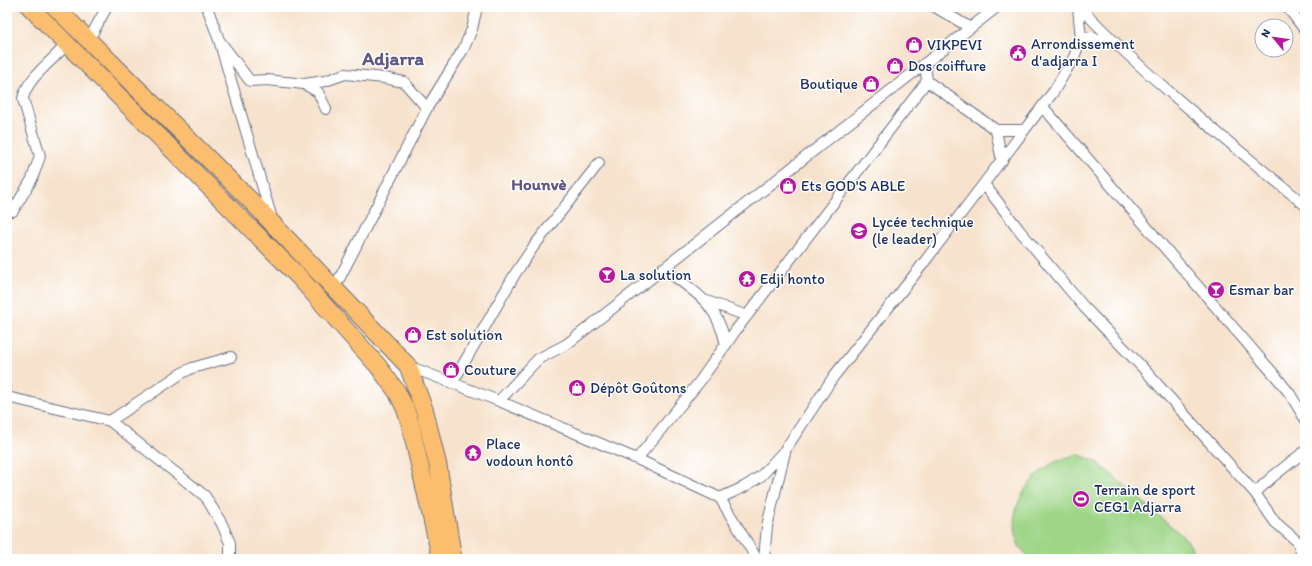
<svg xmlns="http://www.w3.org/2000/svg" width="1312" height="566" viewBox="0 0 1312 566" font-family="Itim,sans-serif">
<rect width="100%" height="100%" fill="#fff"/>
<filter id="ink" filterUnits="userSpaceOnUse"><feTurbulence type="fractalNoise" baseFrequency=".025" numOctaves="2"/><feDisplacementMap in="SourceGraphic" scale="8" xChannelSelector="R" yChannelSelector="G"/><feConvolveMatrix kernelMatrix="1 2 1 2 8 2 1 2 1" color-interpolation-filters="sRGB"/></filter>
<filter id="wash" filterUnits="userSpaceOnUse"><feTurbulence type="fractalNoise" baseFrequency=".012" numOctaves="4" result="noise"/><feDisplacementMap in="SourceGraphic" scale="16" xChannelSelector="R" yChannelSelector="G"/><feGaussianBlur stdDeviation="0.9" result="paint"/><feColorMatrix in="noise" values="0 0 0 0 0 0 0 0 0 0 0 0 0 0 0 0 0 1.4 0 .05"/><feComposite in="paint" operator="in"/></filter>
<g filter="url(#wash)">
<rect width="100%" height="100%" fill="#f7e3cd"/>
<path fill="#9ed587" stroke="#5c8272" d="M1077,454L1097,462L1187,540L1198,559H1032C1028,555 1022,551 1019,546C1004,515 1026,478 1053,463C1060,459 1069,457 1077,454Z"/>
</g>
<g filter="url(#ink)">
<g fill="none" stroke-linecap="round" stroke-linejoin="round">
<g stroke="#686e85" stroke-width="12">
<path id="street" d="M207,7L219,40L272,219
M935,7L969,27
M1080,7C1149,80 1228,141 1305,205
M1287,7L1305,30
M1081,39L1092,37L1114,44
M219,40L250,81L267,80L304,84L325,81L345,74L384,78L404,82L427,108
M88,41L107,7
M925,63L927,81L996,130H1024
M304,84L318,92L326,109
M1043,107L1278,379L1290,394L1305,419
M996,130L1002,161
M984,184L1020,231L1084,307L1142,367L1255,493L1275,522L1298,542L1303,559
M13,211L32,179L40,156L23,99C26,79 53,60 66,45
M663,268C695,292 717,302 726,345
M334,289L427,108L464,48L472,29L477,7
M707,301L747,316
M408,366L499,401L637,459L720,498L757,559
M453,382L515,274L534,246L599,163
M7,397L110,421L205,496L222,524L230,543V559
M499,401L538,359L567,344L997,7
M110,421L182,373L192,368L231,357
M637,459L700,381L736,330L927,81
M1255,493L1271,478L1305,451
M720,498L744,487L761,476L785,450L834,376L919,269L1054,91L1074,57L1081,39L1078,7
M764,559L767,526L785,452"/>
</g>
<g stroke="#686e85" stroke-width="19">
<path id="primary" d="M30,7L299,277L378,366L397,392L405,408L410,423L441,559
M55,7L252,202L408,366L425,412L438,466L453,559"/>
</g>
<use href="#street" stroke="#fff" stroke-width="10"/>
<use href="#primary" stroke="#fabe6e" stroke-width="17"/>
</g>
</g>
<defs>
<g id="shop-disc" transform="scale(0.9)"><circle r="9.5" fill="#b5179e" stroke="#fff"/><path d="M-5-2.5h2.3a2.7 3.5 0 0 1 5.4 0H5L5.5 6h-11ZM-1.5-2.5h3a1.5 2.3 0 0 0-3 0Z" fill="#fff"/></g>
<g id="civic-disc" transform="scale(0.9)"><circle r="9.5" fill="#b5179e" stroke="#fff"/><path d="M-.6-6.5H3V-4.5H.6V-3L4-1V1h2V6H-6V1h2V-1L-.6-3ZM-1.2 2.5V6h2.4V2.5Z" fill="#fff"/></g>
<g id="school-disc" transform="scale(0.9)"><circle r="9.5" fill="#b5179e" stroke="#fff"/><path d="M0-5L7-2L0 1L-7-2ZM-4 1L0 2.5L4 1V4Q0 6-4 4Z" fill="#fff"/></g>
<g id="bar-disc" transform="scale(0.9)"><circle r="9.5" fill="#b5179e" stroke="#fff"/><path d="M-6-5H6L.8 .8V4.5H3.5V6h-7V4.5H-.8V.8Z" fill="#fff"/></g>
<g id="temple-disc" transform="scale(0.9)"><circle r="9.5" fill="#b5179e" stroke="#fff"/><path d="M0-6L5-2H3V0L6.5 2.5H4V6H1.5V3h-3V6H-4V2.5H-6.5L-3 0V-2H-5Z" fill="#fff"/></g>
<g id="stadium-disc" transform="scale(0.9)"><circle r="9.5" fill="#b5179e" stroke="#fff"/><path d="M0-5a6.5 5 0 1 0 0 10a6.5 5 0 1 0 0-10ZM-3.5-1.8h7v3.6h-7Z" fill="#fff"/></g>
</defs>
<g fill-rule="evenodd">
<use href="#shop-disc" x="914" y="45"/>
<use href="#civic-disc" x="1018" y="53"/>
<use href="#shop-disc" x="895" y="66"/>
<use href="#shop-disc" x="871" y="84"/>
<use href="#shop-disc" x="788" y="186"/>
<use href="#school-disc" x="859" y="231"/>
<use href="#bar-disc" x="607" y="275"/>
<use href="#temple-disc" x="747" y="279"/>
<use href="#bar-disc" x="1216" y="290"/>
<use href="#shop-disc" x="413" y="335"/>
<use href="#shop-disc" x="451" y="370"/>
<use href="#shop-disc" x="577" y="388"/>
<use href="#temple-disc" x="473" y="453"/>
<use href="#stadium-disc" x="1081" y="499"/>
</g>
<g text-anchor="middle" stroke-width="3" stroke-linejoin="round" paint-order="stroke">
<g font-size="15" fill="#1b2f5e" stroke="#fff" text-anchor="start">
<text x="1031" y="49">Arrondissement<tspan x="1031" dy="17">d'adjarra I</tspan></text>
<text x="927" y="50">VIKPEVI</text>
<text x="908" y="71">Dos coiffure</text>
<text x="858" y="89" text-anchor="end">Boutique</text>
<text x="801" y="191">Ets GOD'S ABLE</text>
<text x="872" y="227">Lycée technique<tspan x="872" dy="17">(le leader)</tspan></text>
<text x="620" y="280">La solution</text>
<text x="760" y="284">Edji honto</text>
<text x="1229" y="295">Esmar bar</text>
<text x="426" y="340">Est solution</text>
<text x="464" y="375">Couture</text>
<text x="590" y="393">Dépôt Goûtons</text>
<text x="486" y="449">Place<tspan x="486" dy="17">vodoun hontô</tspan></text>
<text x="1094" y="495">Terrain de sport<tspan x="1094" dy="17">CEG1 Adjarra</tspan></text>
</g>
<g font-size="17" font-weight="bold" fill="#605784" stroke="#fff">
<text x="539" y="190">Hounvè</text>
</g>
<g font-size="19" font-weight="bold" fill="#605784" stroke="#fff">
<text x="393" y="65">Adjarra</text>
</g>
</g>
<rect width="1312" height="566" fill="none" stroke="#fff" stroke-width="24"/>
<g transform="translate(1274 38) rotate(299)"><circle r="19" fill="#ffffff" stroke="#a4acbf"/>
<path d="M0-3L7 15L0 10L-7 15Z" fill="#b5179e"/>
<text y="-6" font-size="11" font-weight="bold" text-anchor="middle" fill="#1b2f5e">N</text>
</g>
</svg>
